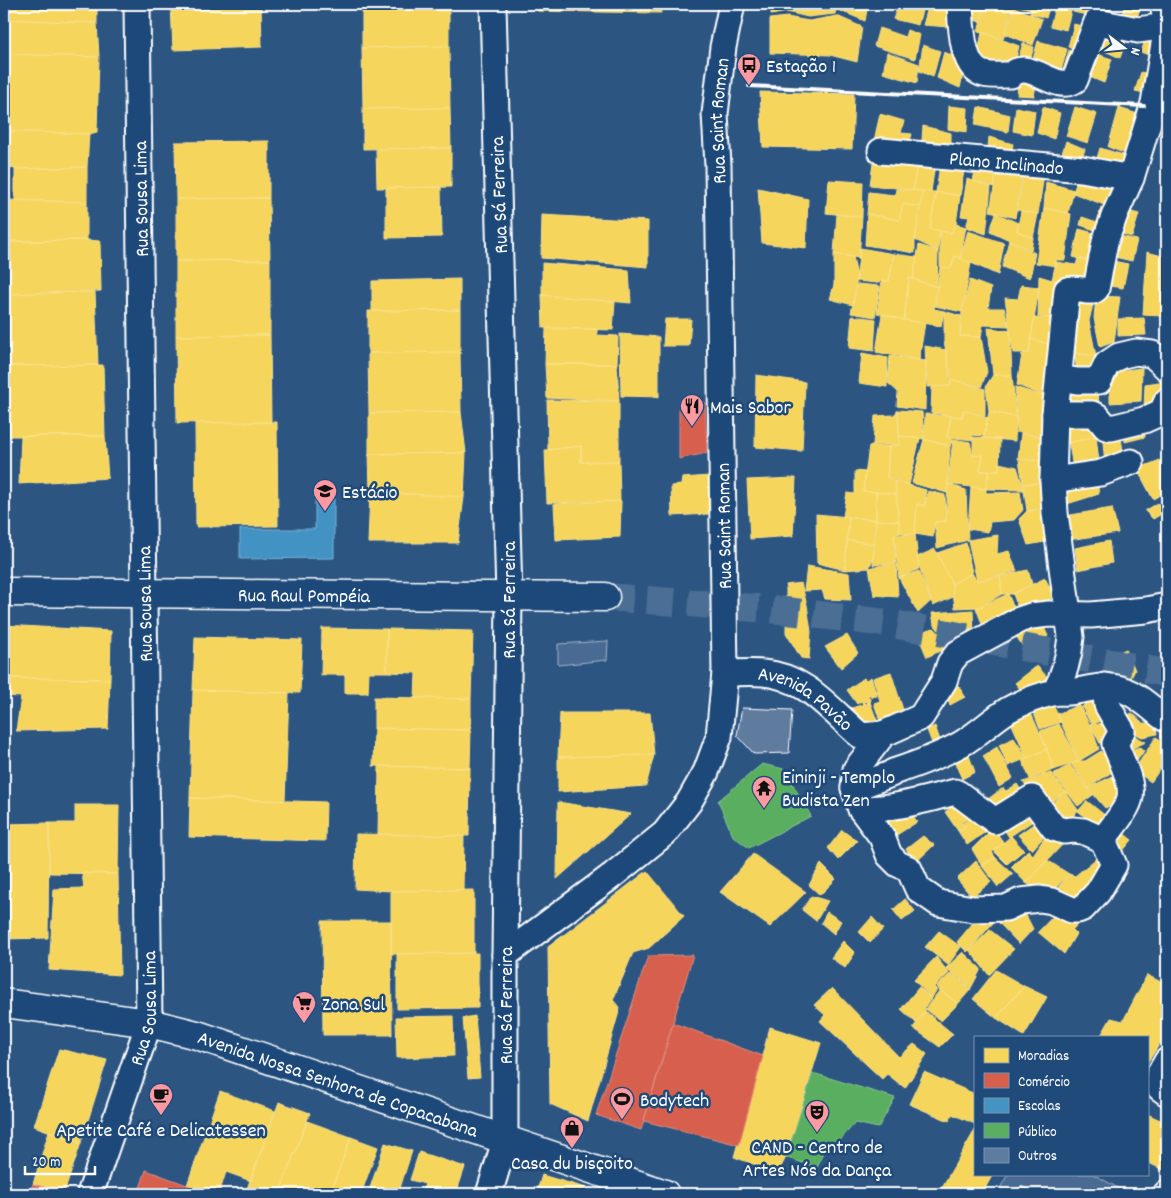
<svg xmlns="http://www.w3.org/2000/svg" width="1171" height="1198" viewBox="0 0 1171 1198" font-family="Dekko,sans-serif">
<rect width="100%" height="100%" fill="#2c5582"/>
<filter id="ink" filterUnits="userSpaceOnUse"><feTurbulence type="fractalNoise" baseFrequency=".02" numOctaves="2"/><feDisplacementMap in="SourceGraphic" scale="10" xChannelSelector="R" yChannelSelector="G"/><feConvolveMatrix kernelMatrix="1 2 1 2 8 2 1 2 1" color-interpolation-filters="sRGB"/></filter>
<g filter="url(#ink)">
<path fill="#486b92" stroke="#a4b5c8" d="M608,641L607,660L558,665V644Z
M1008,1174H1093L1129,1194H997Z"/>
<path fill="#f6d55c" stroke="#f9e28d" d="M4,4H97V23L4,19Z
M171,4H261L262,47L173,50Z
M362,4H449V46L362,48Z
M538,4H659L661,13L538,11Z
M662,4H693L662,8Z
M771,4H787V12L771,15Z
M787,4H837L835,14L808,17L787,12Z
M837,4H868L865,21L836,9Z
M899,4H924L918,25L893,19Z
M929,4H954L949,27L923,25Z
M963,4H985L980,22L961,15Z
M986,4H1004L1013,6L1003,39L978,31Z
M1011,4H1032L1031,9Z
M1032,4H1050L1046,18L1030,13Z
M1056,4H1073L1066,30L1050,26Z
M1075,4H1094L1091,16L1073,12Z
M1100,4H1111L1106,21L1095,18Z
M1125,4H1141L1136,22L1121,17Z
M1014,7L1042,19L1033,45L1005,34Z
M837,16L862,27L857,62L830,55L770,53V19L787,17L809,21Z
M4,19L97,23L99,57L4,54Z
M1100,22L1128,35L1120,58L1092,45Z
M1074,24L1092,29L1077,51L1068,47Z
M879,28L905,37L907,30L920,35L915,59L874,46Z
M982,32L1019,46L1013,72L980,70L982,56L978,54Z
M1147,35L1163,41L1160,60L1141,52Z
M1038,41L1067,49L1059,78L1030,70Z
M1023,43L1034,47L1027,70L1016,67Z
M923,45L940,51L933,77L919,71Z
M449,46L450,108L363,109L362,48Z
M1069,50L1081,54L1062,74Z
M887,52L919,64L917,83L883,73Z
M944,52L966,61L960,88L937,78Z
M1091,52L1112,59L1104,83L1082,74Z
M4,54L99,57L97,132L89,134L4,131Z
M1141,72L1155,76L1153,95L1135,91Z
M1019,74L1037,80L1034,96L1017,95Z
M760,92L854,94L852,149L763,147Z
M949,106L968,108L967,132L948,129Z
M978,107L1010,115L1008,132L975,125Z
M1016,107L1035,111L1032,135L1013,131Z
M1043,107L1060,113L1054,139L1037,133Z
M1075,107L1097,114L1088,143L1066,136Z
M450,108L451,148L363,149V109Z
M1119,108L1141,115L1129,155L1108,147Z
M880,114L904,121L901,133L912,134L908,149L873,145Z
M923,126L951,133V156L921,153Z
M4,131L89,134L87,167L15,169L4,167Z
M989,137L1013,144L1010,161L987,158Z
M269,141V198L176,199L175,142Z
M1066,141L1085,149L1079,167L1060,160Z
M451,148V187L377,188L376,149Z
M1100,148L1130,157L1124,176L1094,168Z
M874,156L917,162L913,190L870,185Z
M941,158L965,164L960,196L936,192Z
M977,161L1011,164L1010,177L996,176L994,187L973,181Z
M917,162L935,164L931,192L913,190Z
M1025,166L1045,168L1038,214L1017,210Z
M87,167V202L15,200V169Z
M1080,171L1120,180L1112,208L1073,193Z
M996,176L1022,178L1015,218L990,211Z
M967,179L991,187L986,234L966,227L969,217L961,216Z
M829,180L863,182L862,217L826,213Z
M1046,182L1074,190L1068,213L1044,208Z
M441,187L442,237L386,238V188Z
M758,188L808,199L806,248L762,243Z
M896,189L923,191L920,207L903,204L899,220L867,214L869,192L895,195Z
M923,191L936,192L930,229L940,231L938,251L915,240Z
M936,192L960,196L956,224L951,233L930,229Z
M269,198L270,260L176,261V199Z
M5,200L87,202V240L4,242Z
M903,204L920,207L915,240V253L865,245L867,214L899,220Z
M1101,207L1113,211L1107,234L1080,225L1082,217L1097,222Z
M1044,208L1071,214L1065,260H1056V266L1036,263Z
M1124,210L1139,214L1132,237L1111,231Z
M1021,211L1038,214L1033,238L1017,231Z
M996,213L1018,223L1017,231L1033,238L1031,250L990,231Z
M837,214L862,217L859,258L834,254Z
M542,215L648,221V267L541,258Z
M956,224L966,227L960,258L955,256L951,268L940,267V231L951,233Z
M1079,229L1102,235L1097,263L1073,257Z
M968,231L1004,243L998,275L960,258Z
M1116,235L1137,240L1132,261L1110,256Z
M87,240L100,241L101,291L9,294L11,241Z
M1009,240L1035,253L1030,278L1002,267Z
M919,245L938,251L937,287L913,279Z
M860,248L894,254L889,281H882L877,283L856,281Z
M1147,252L1166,257L1162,316L1143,315Z
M834,254L853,257L857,277L853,305L830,299L834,285Z
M894,254L917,257L913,279L909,278L904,320L877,313L882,281H889Z
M955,256L971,263L962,312L935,306L940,267L951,268Z
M1078,258L1097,263L1093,289L1052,280L1056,262L1076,265Z
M270,260V335L176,336V261Z
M1113,261L1128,264L1123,288L1109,286Z
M542,263L629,270L631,303L542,295Z
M1039,276L1066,284L1058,318L1038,317Z
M909,278L937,287L934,309L944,311L941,326L904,320Z
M460,279V310L372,311V281Z
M970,280L991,288L988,308H1004L1009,326L983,325L981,337L960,336L962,312Z
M857,284L880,286L875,317L851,313Z
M1021,285L1039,287L1029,353H1013L1005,298L1018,299Z
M95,292L98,365L9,366V294Z
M1080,292L1095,296L1089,321L1096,356L1063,353Z
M542,295L615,302L613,330L543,328Z
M1096,296L1120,297L1114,342L1100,347L1094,318Z
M460,310V352L368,353V311Z
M944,311L961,316L960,336L981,337L987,372L981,387L951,379L944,341Z
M882,314L904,320L925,323L919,360L876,352Z
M852,316L876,319L874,351L849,348Z
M1034,318H1058L1051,345L1031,339Z
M1144,318L1146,335L1118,336V319Z
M665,319H691L689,346H663Z
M546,328L597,329V335L618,336L617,364H545Z
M988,328L1010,331L1012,375H993Z
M620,334L659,337V397L621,396Z
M270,335L271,422L177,423L176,336Z
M1031,339L1051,345L1044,396L1017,385L1022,354L1029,353Z
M925,346L946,350L951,386L927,387Z
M460,352L461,412L369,413L368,353Z
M862,353L888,358L887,387L859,383Z
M1075,353L1096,356L1102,372L1077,380Z
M890,356L926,361L925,410L897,406L898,392L888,383Z
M545,364H617L619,401L547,398Z
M98,365H103L105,436H9V366Z
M1142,368L1141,401L1110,403V372Z
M756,375L805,382L802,451L755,447Z
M993,375H1012L1016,417L989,412L986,386Z
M951,379L985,389V416L963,410L962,417L931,413L932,387L951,386Z
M1063,380L1098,385L1099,411H1061Z
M1166,381L1158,406L1144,409L1145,384Z
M1015,387L1049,398L1051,438L1017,432Z
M547,400L619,401V461L581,462V446L548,450Z
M898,410L922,412L924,439L899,436Z
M898,410L899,445H873L875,416L894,415Z
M963,410L988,418L984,436L972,435L973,440L947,437L951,416L962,417Z
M461,412L466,453L369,454V456V413Z
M989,412L1016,417L1015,441L983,438Z
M925,414L951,416L947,437L953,439L950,446L924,439Z
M1095,416L1096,436L1065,444L1064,417Z
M271,422H277L278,526L196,527L195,423Z
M1145,424V437L1125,442L1124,429Z
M1120,431L1124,458L1105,464L1102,432Z
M1021,433L1051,439L1046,461L1018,459Z
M21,436H105L108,478L19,484Z
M899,436L920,438L909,485L887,477L889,446L899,445Z
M1096,436L1100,471L1074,475L1069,443Z
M973,437L1000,439L999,470L980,471L983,455L973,456Z
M924,439L950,446L947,493L912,483Z
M953,439L970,442L973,456L983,455L980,471H989L986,489L948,484Z
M581,446V462L619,461L620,500L621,501L547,503L545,450Z
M869,446H889L887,477L895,481L896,494L863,491Z
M466,453L464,497L370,492L369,454Z
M1019,460L1048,461L1050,482L1023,484Z
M1160,460L1167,472V491L1153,499L1137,469Z
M999,463L1017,467L1024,490L986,489L989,471L999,470Z
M855,471L866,472L863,491L876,492V520L843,516L847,493L855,494Z
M710,476L708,514L672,516L671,486L681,485L682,478Z
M1096,476L1099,494L1067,504L1062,483Z
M796,478L793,536L750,539L747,480Z
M895,481L926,490L925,506L917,504L915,534L900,533Z
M1047,483L1053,507L1027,511L1023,484Z
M948,484L966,490L968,540L937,548L935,522L946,521Z
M971,487L986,489V493L1020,492L1023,510L1014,520L990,522L988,532L968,529Z
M928,491L945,495L946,521L935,522L933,537L915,534L917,504L925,506Z
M370,492L464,497L458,543H368Z
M876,492L896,494L899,521L876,520Z
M621,501L620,537L556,540L554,504Z
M1158,503L1165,512L1153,519L1145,511Z
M1112,508L1118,533L1060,541L1059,517Z
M1050,509L1056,540L1028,545L1019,519L1027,511Z
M816,514L849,517L845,570L817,563Z
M849,517L876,520L874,544L847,540Z
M876,520L899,521L900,533L894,535L896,562L873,565Z
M915,534L919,569L899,578L894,535Z
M998,535L997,554L1009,551L1017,571L977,581L968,540Z
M847,540L874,544L873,559L869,568L845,570Z
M1109,541L1112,563L1078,570L1075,548Z
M966,543L972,573L952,584L937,553Z
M935,549L952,584L953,597L933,606L922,575L917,557Z
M896,562L898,597L874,595L869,568Z
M807,566L849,573L851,600L825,599L822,590L804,591Z
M1028,570L1032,584L1013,594H1002L1000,576Z
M919,571L931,601L918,613L899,578Z
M972,573L977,581L1000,576L1002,594L979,607L955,608L952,584Z
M1045,578L1053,594L1046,608L1019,611L1013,594Z
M801,583L807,605L811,632L809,659L801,658L786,633V585Z
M1008,594L1019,619L986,634L976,608Z
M973,610L974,638L951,646L934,624L932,613Z
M1039,617L1048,636L1026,651L1012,630Z
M4,625L111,631L110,679L4,678Z
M322,628L387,629V672H369L368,693H345V675H321Z
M934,628L951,646L927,657L917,633Z
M387,629L473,631L471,699L415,698L416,673L387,672Z
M847,635L858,653L841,668L825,647Z
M195,637L302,640L300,693L193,690Z
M1126,649L1135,670L1130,680L1113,674L1106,658Z
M1037,666L1050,680L1028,698L1015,683Z
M891,672L906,719L882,727L874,703L880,701L873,678Z
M871,677L877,696L871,697L870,694L868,696L871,701L868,704L865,701L863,704L861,701L857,704L847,690L864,678L866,680Z
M4,678L110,679L108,729L16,731L21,697L4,696Z
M959,686L965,697L950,705L943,691Z
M193,690L289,693L285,801L190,798Z
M1097,694L1109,716L1097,723L1094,721L1090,722L1082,707Z
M1049,696L1061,722L1040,729L1031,706Z
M374,697L471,699V730L374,728Z
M870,702L879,726L856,729L849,709Z
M1079,705L1092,729L1099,749L1079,761L1057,714Z
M1029,709L1047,749L1027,758L1009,718Z
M560,713H650L654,755L558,757Z
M1132,713L1143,723L1156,724L1157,734L1142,737L1121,726L1118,721Z
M1109,718L1120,733L1102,747L1090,724L1094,721L1097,725Z
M1059,724L1079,761L1054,770L1040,731Z
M935,726L941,743H932L927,730Z
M374,728L471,730L470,768L373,766Z
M1129,733L1146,742L1122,753Z
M1156,737L1167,744V759L1151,782L1134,770Z
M1014,738L1027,758L1008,766L999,745Z
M997,747L1013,778L999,787L983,756Z
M1140,747L1144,751L1129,772L1122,753Z
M1047,749L1054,770L1030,779L1022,760Z
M967,750L975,772L962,779L952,756Z
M1101,751L1115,770L1088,788L1071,764L1079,761H1085Z
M654,755L646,786L558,792V757Z
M1070,765L1093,795L1078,806L1053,774Z
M379,766L470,768L469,836L378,834Z
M1051,773L1065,791L1043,809L1023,782Z
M1115,775L1122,800L1105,808L1088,788Z
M1017,784L1027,799L994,820L980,805L1003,788L1006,791Z
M1065,791L1078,810L1075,814L1063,826L1043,812Z
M190,798L326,802L325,841L189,837Z
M1031,800L1042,815L1009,837L998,820Z
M1087,801L1112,821L1103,832L1078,811Z
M558,802L631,814L557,879Z
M958,802L969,818L961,823L964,827L958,831L945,812Z
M75,805H119L118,874L49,873V823H75Z
M909,809L917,822L892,838L885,822Z
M979,812L991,828L967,845L958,831L965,827L962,824Z
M1039,820L1049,831L1032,850L1018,835Z
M49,823L48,938L4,939V824Z
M993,828L1004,843L992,852L995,857L982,866L972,849Z
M1118,829L1132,840L1121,853L1108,840Z
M842,830L857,841L838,860L828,848Z
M1049,831L1064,843L1026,883L1011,867L1028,850L1033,855Z
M356,834L464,836L463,890L391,891L355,889Z
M923,836L934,845L915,863L906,849Z
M1011,836L1024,850L1007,864L994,851Z
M753,854L806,892L770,927L720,892Z
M995,857L1013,874L998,887L982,866Z
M1098,857L1107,873L1076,905L1057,889L1069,874L1075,876Z
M1047,860L1069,874L1048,896L1026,883Z
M976,861L991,882L972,897L957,879Z
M821,864L836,879L820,895L809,885Z
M647,871L684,916L649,948L633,953L613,1000L620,1008L588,1121L550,1104L548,947Z
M82,873L118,874L120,975L49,970L54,889L84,888Z
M474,890V953L391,954V891Z
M811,896L828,901L816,921L802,910Z
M905,899L915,911L902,921L893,910Z
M1021,905L1033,929L1019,944L998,922Z
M1061,908L1081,921L1072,930L1076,934L1064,954L1038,932Z
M983,911L993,923L967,952L957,942Z
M827,912L841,921L834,934L821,923Z
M872,917L883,929L870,943L859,932Z
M322,921H391L392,1035H323Z
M990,930L1014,949L989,975L969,950Z
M939,931L961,947L948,965L925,947Z
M843,941L855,953L845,968L831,958Z
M963,952L981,969L971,988L946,968Z
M478,953V1008L397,1009V954Z
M936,957L949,973L934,987L937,990L931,998L914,980Z
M996,970L1024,986L996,1018L973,999Z
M951,973L971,989L958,1004L936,987Z
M1147,975L1167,985V1033L1147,1063V1037H1100L1111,1018L1123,1021Z
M1024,986L1047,997L1024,1036L996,1018Z
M919,987L931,999L924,1008L925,1011L916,1023L901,1009Z
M832,988L899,1057L914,1044L927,1054L905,1088L887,1074L882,1079L820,1021L825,1015L814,1005Z
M940,990L958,1004L941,1021L925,1009Z
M925,1011L953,1034L940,1047L913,1028Z
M453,1016L454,1056L397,1058L396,1017Z
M475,1016L480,1077L468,1078L463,1018Z
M770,1027L821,1043L786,1157L778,1173L734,1157Z
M59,1049L107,1060L81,1143L34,1126Z
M924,1072L975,1094V1124L952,1114L949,1121L909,1104Z
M220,1091L275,1111L251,1181L226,1172L219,1194H215L187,1185Z
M279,1102L310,1113L279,1194H245Z
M1147,1114L1167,1123V1163L1163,1170L1147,1162Z
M307,1121L351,1137L330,1194H279Z
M975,1130V1174H993L982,1194H938Z
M49,1131L81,1143L64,1193L33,1184Z
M351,1137L378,1147L361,1194H330Z
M385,1143L412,1151L398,1194H368Z
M419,1152L465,1167L456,1194H421L425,1184L410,1180Z
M542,1175L586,1188L584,1194H536Z"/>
<path fill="#d6604d" stroke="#e29082" d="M679,401L705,402L707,453L679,459Z
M693,955L641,1130L596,1115L648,956Z
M673,1023L763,1056L739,1145L644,1121Z
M146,1170L187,1185L215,1194H138Z
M33,1184L64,1193L29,1194Z"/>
<path fill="#4393c3" stroke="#7bb3d5" d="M334,495V558L240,559V529H315V496Z"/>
<path fill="#5aae61" stroke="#8cc690" d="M762,764L784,769L811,816L749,848L733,836L718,801Z
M813,1073L895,1098L878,1128L855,1123L832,1149L825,1147L817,1168L786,1157Z"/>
<path fill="#5e7c9f" stroke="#fff" d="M742,708L792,710L789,753L754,754L737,735Z
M1021,1186L1036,1194H1016Z"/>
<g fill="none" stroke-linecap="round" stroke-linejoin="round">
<path stroke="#4c6e95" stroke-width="28" stroke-dasharray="28 14" stroke-linecap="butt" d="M605,597L769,609L887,623L1167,673"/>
<g stroke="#fff" stroke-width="29">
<g id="minor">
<path d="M960,4C961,22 961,69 984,74C992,76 1003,75 1011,75C1030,57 1054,94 1075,80L1097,22L1138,30L1167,26"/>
<path id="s1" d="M881,151L1082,169L1131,178"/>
<path d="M1059,378L1077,381H1099L1107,364L1119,356L1136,352L1152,354L1167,368"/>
<path d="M1055,414H1092L1097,416L1106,427L1111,428L1144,420L1162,412L1167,401"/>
<path d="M1053,480L1101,473L1131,462"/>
<path id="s2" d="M725,673C737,673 751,672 763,673C806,676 831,711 861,736L883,734L921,717L944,681L950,663L958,653L1019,620L1031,616L1049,614L1091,615L1146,610L1167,606"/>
<path d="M1055,692C1071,694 1086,688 1102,687C1127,684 1146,704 1164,718"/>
<path d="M883,734L856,769L854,788L861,809L882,837L889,855L898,864L909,869L918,889L938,903L973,909L1006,908L1021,901L1040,899L1052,901L1072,910H1078L1083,908L1098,892L1114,865L1103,840"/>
<path d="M854,788L891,774L893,772C917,764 940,756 961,744C978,734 992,720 1008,710C1022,702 1039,696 1055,692C1064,676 1069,656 1071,637L1055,513L1053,480L1055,414L1067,290C1076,287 1085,292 1093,291L1096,289L1105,242L1115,214L1131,178L1154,103L1167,26L1163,4"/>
<path d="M861,809C893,809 924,800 955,792L959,794L995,821L1032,798L1054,828L1064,831L1073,830L1083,831L1103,840C1110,829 1128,810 1130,797C1133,782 1120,758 1115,744L1122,731L1107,705L1105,686"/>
<path id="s3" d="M505,955L613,875L665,833L689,802L706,772L719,737L725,673L718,165L715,114L723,47L732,4"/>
<path d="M1167,1061L1159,1075L1160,1088L1167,1093"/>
<path id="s4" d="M90,1194L149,1023L137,4"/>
<path id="s5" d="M489,1194L505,1141V955L509,596L493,4"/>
<path d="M1166,1194L1167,1193"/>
</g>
</g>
<g stroke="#fff" stroke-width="31">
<g id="secondary">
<path id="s6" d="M4,592L605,597"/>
<path id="s7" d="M4,1003L149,1023L197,1035L665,1194"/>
</g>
</g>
<use href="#minor" stroke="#1f4a7a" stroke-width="25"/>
<use href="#secondary" stroke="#1f4a7a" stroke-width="28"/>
<path stroke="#fff" stroke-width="4" d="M749,86L1144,106"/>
</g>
</g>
<defs>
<g id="bus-pin" transform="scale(1.25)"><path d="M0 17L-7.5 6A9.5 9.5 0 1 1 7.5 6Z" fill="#ff9aa2" stroke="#1f4a7a"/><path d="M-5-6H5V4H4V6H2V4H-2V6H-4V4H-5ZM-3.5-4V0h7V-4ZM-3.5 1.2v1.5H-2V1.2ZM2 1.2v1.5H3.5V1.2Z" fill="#111"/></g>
<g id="restaurant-pin" transform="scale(1.25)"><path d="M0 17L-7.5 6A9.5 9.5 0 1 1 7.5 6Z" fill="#ff9aa2" stroke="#1f4a7a"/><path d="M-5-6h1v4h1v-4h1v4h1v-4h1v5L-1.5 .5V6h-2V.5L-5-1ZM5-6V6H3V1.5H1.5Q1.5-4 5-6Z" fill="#111"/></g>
<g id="university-pin" transform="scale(1.25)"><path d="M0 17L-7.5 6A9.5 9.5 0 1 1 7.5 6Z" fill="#ff9aa2" stroke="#1f4a7a"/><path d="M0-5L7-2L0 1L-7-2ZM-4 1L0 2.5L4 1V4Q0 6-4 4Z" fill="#111"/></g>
<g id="temple-pin" transform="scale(1.25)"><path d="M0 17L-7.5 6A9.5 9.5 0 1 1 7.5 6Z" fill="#ff9aa2" stroke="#1f4a7a"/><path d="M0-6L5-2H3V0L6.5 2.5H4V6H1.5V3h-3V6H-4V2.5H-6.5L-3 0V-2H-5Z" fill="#111"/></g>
<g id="supermarket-pin" transform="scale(1.25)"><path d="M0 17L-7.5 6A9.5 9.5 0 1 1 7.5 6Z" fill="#ff9aa2" stroke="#1f4a7a"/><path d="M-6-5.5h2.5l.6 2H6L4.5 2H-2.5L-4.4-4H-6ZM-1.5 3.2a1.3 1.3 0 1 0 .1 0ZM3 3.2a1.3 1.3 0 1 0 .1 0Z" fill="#111"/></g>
<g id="cafe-pin" transform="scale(1.25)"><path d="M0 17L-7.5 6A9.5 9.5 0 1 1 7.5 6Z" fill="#ff9aa2" stroke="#1f4a7a"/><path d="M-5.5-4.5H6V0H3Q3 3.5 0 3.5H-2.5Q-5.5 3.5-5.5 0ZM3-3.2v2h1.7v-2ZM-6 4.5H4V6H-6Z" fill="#111"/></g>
<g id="stadium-pin" transform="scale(1.25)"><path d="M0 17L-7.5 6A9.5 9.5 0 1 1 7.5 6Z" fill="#ff9aa2" stroke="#1f4a7a"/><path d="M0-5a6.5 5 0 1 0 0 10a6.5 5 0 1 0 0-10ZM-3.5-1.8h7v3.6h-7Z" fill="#111"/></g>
<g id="theatre-pin" transform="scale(1.25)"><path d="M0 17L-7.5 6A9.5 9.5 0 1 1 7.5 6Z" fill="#ff9aa2" stroke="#1f4a7a"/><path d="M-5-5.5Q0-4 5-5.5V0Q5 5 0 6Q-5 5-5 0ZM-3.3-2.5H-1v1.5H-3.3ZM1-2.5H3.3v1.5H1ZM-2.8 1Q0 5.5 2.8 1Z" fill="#111"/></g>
<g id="shop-pin" transform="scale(1.25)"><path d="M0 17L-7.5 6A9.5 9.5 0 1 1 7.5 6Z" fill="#ff9aa2" stroke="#1f4a7a"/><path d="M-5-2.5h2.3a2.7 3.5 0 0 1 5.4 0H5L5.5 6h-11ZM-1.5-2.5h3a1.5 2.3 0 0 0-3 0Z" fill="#111"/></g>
</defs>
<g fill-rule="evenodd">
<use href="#bus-pin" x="749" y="65"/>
<use href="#restaurant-pin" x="692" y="406"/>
<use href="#university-pin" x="325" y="491"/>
<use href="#temple-pin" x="764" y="788"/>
<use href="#supermarket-pin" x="304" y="1003"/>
<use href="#cafe-pin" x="161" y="1095"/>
<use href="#stadium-pin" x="622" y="1099"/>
<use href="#theatre-pin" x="817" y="1112"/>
<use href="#shop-pin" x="572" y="1128"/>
</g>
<g text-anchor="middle" stroke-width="5" stroke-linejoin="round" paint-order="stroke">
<g font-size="20" fill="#fff" stroke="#1f4a7a" text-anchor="start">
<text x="766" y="72">Estação 1</text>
<text x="710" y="413">Mais Sabor</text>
<text x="342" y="498">Estácio</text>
<text x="782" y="783">Eininji - Templo<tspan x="782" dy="23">Budista Zen</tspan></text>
<text x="322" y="1010">Zona Sul</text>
<text x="640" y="1106">Bodytech</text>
<text x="161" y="1136" text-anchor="middle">Apetite Café e Delicatessen</text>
<text x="817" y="1153" text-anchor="middle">CAND - Centro de<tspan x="817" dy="23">Artes Nós da Dança</tspan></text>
<text x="572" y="1169" text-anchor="middle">Casa du bisçoito</text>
</g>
<g font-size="20" fill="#fff" stroke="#1f4a7a">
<text dy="7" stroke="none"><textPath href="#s3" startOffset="929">Rua Saint Roman</textPath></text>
<text dy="7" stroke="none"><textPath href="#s1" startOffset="126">Plano Inclinado</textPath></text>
<text transform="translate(498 195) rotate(-92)" y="7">Rua Sá Ferreira</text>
<text transform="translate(140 199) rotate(-91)" y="7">Rua Sousa Lima</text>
<text transform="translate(723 526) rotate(-91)" y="7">Rua Saint Roman</text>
<text dy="7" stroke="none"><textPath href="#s6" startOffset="300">Rua Raul Pompéia</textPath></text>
<text transform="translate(508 600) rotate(-90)" y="7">Rua Sá Ferreira</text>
<text transform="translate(144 604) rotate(-91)" y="7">Rua Sousa Lima</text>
<text dy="7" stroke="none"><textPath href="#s2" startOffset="88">Avenida Pavão</textPath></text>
<text dy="7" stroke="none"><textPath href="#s5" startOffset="191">Rua Sá Ferreira</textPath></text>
<text dy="7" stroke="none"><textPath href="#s4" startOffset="195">Rua Sousa Lima</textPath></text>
<text dy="7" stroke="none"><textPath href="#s7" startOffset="345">Avenida Nossa Senhora de Copacabana</textPath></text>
</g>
</g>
<rect width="1171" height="1198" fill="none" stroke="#1f4a7a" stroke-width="20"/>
<rect x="10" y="10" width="1151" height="1178" fill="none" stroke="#fff" stroke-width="2" filter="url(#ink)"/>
<rect x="974" y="1036" width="175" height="140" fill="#1f4a7a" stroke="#7992af"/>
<rect x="984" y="1048" width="25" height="15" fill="#f6d55c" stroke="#7992af"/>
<text x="1018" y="1060" font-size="15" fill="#ffffff">Moradias</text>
<rect x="984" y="1073" width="25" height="15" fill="#d6604d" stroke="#7992af"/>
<text x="1018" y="1086" font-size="15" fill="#ffffff">Comércio</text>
<rect x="984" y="1098" width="25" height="15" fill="#4393c3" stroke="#7992af"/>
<text x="1018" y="1110" font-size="15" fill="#ffffff">Escolas</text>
<rect x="984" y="1123" width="25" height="15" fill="#5aae61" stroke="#7992af"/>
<text x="1018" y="1136" font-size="15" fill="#ffffff">Público</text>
<rect x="984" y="1148" width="25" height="15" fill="#5e7c9f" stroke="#7992af"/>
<text x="1018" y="1160" font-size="15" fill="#ffffff">Outros</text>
<g transform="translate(1124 48) rotate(106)" stroke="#1f4a7a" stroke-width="4" paint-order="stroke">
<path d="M0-4L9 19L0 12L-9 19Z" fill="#ffffff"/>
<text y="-8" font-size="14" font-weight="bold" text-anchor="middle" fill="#ffffff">N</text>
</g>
<path d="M25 1166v8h70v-8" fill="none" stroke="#ffffff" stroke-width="2.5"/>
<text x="32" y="1166" font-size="15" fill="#ffffff" stroke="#1f4a7a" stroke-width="4" paint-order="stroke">20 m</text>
</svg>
